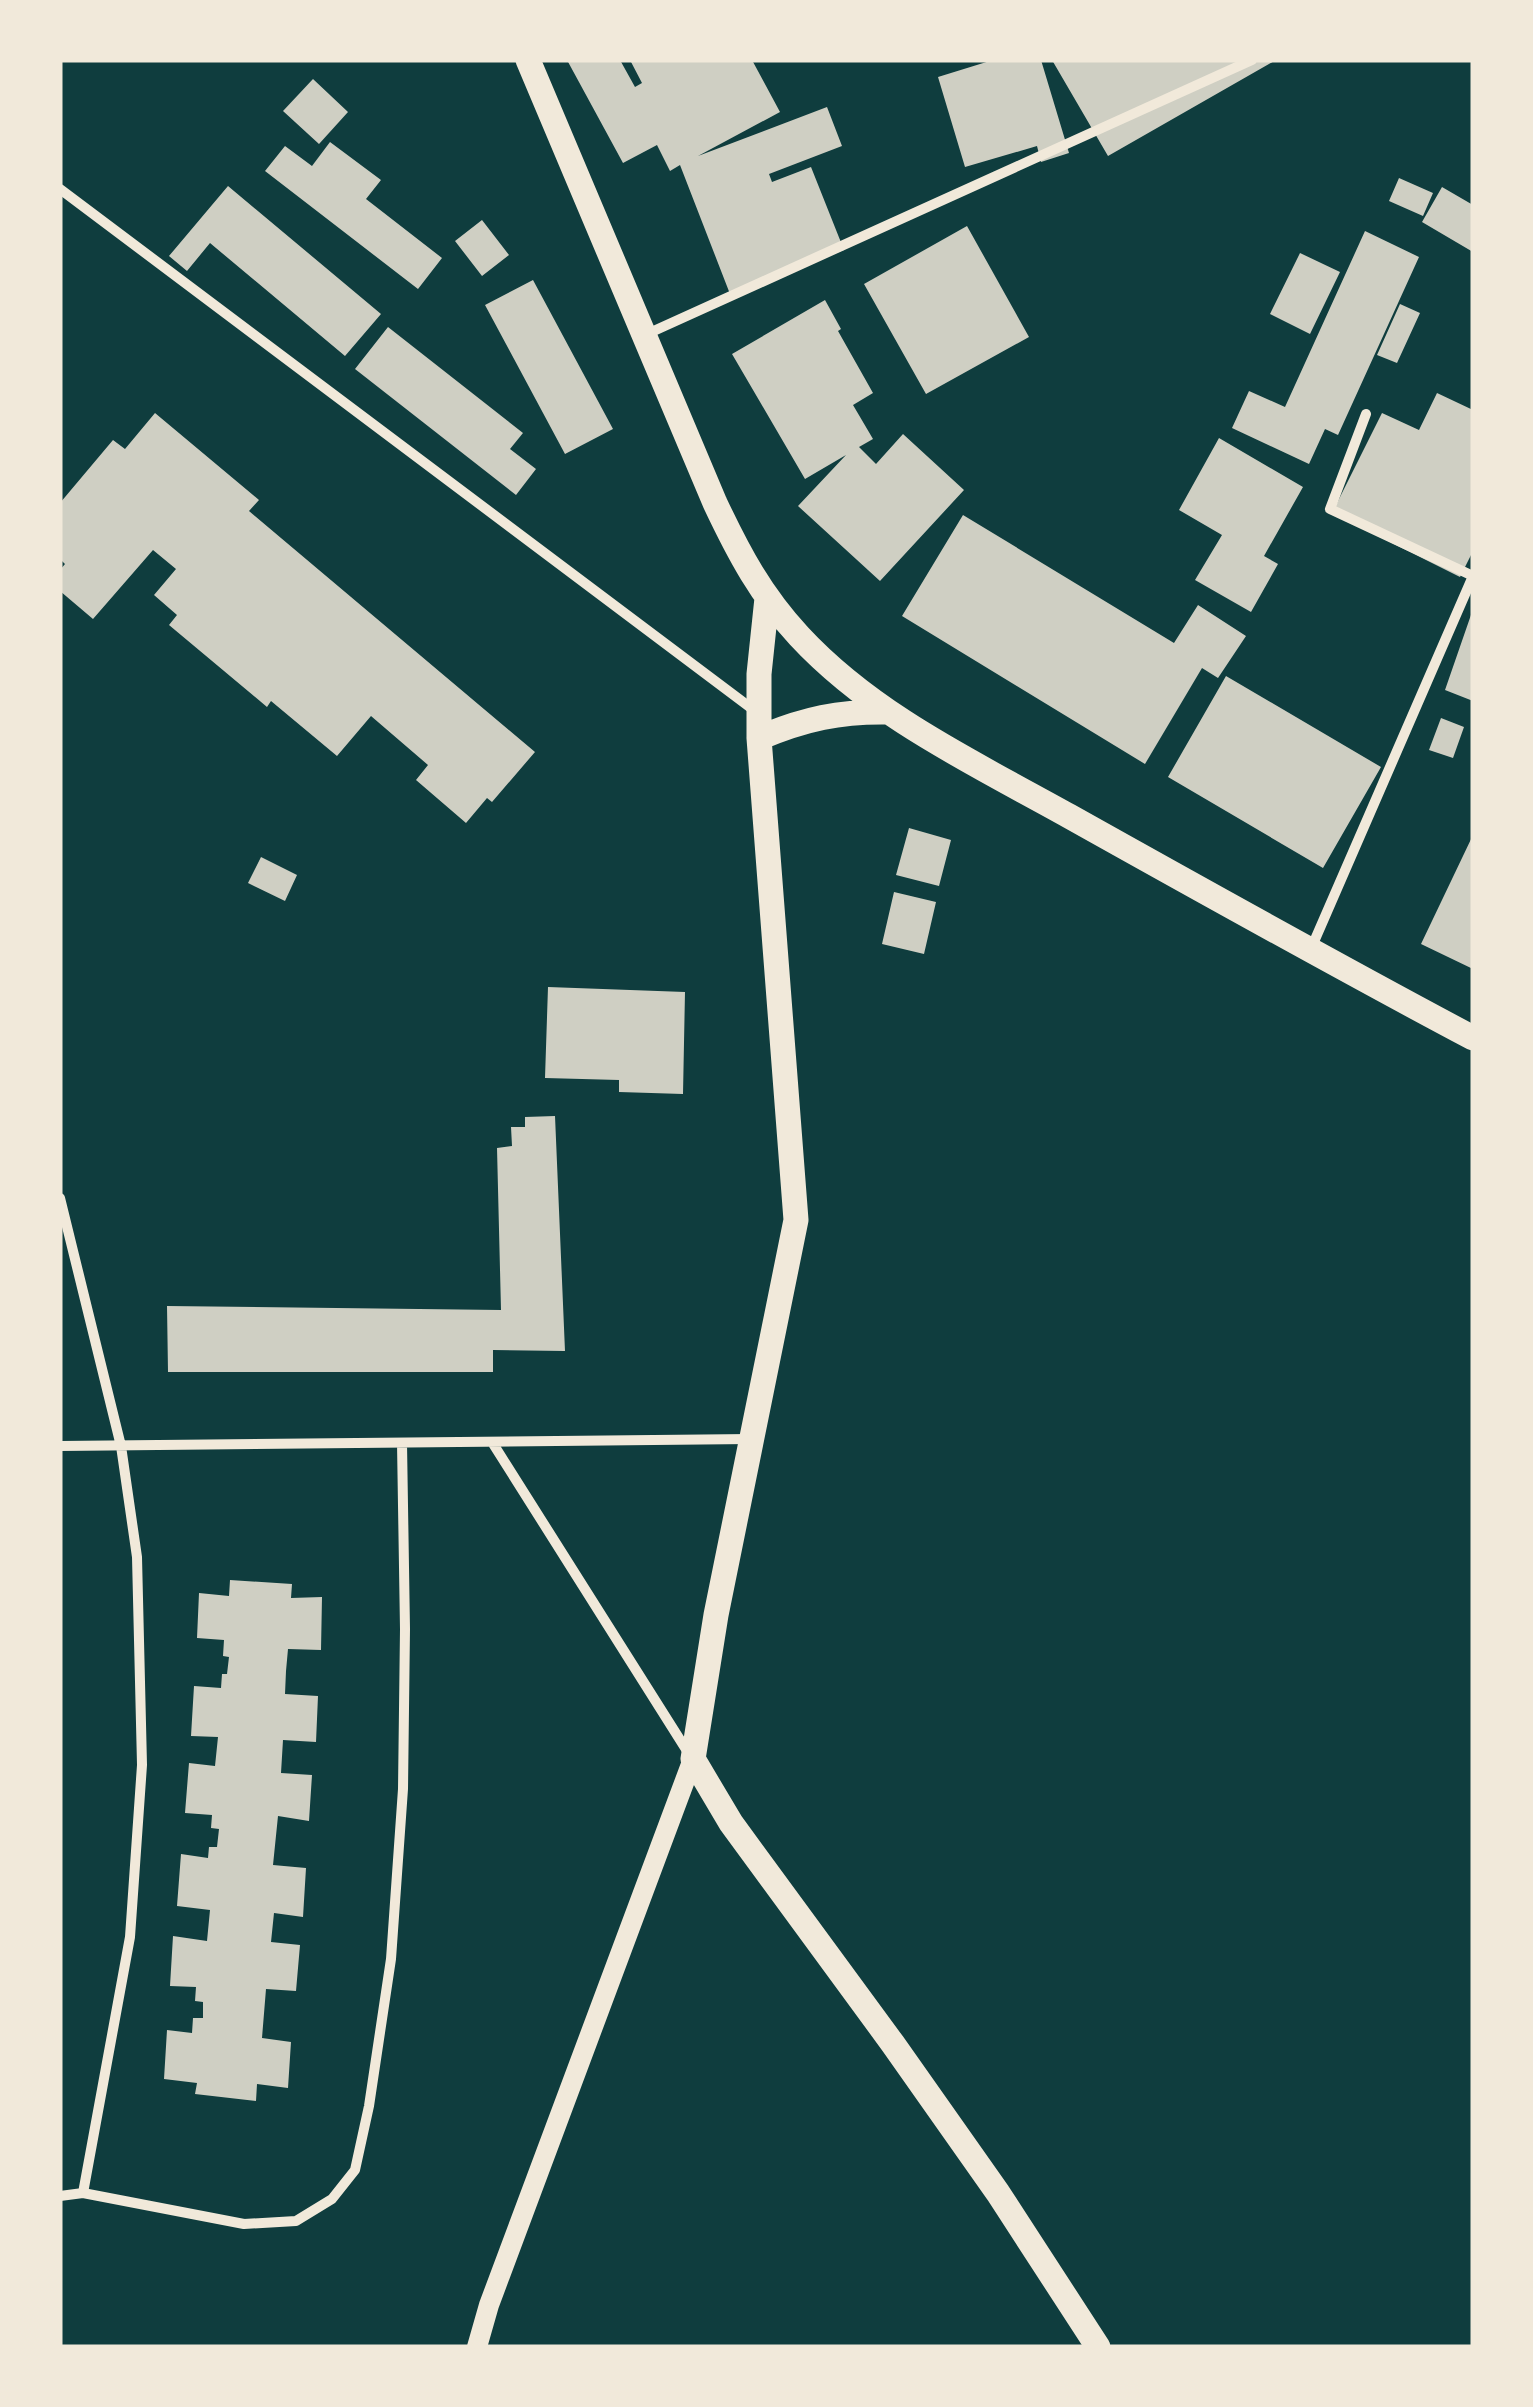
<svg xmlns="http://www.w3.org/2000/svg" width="1533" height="2407" viewBox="0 0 1533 2407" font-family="'Roboto Condensed',sans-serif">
<rect width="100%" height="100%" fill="#0f3d3e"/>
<path fill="#cfcfc3" d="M567,60H620L635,87L642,83L630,60H752L780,112L698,156L827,107L842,146L769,174L772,182L811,167L844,250L730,294L680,165L670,171L657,145L623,163Z
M993,60H1041L1069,153L1041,162L1037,146L965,167L938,77Z
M1052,60H1276L1108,156Z
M313,79L348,112L319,144L283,111Z
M330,142L381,180L366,199L442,258L418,289L265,171L285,146L312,166Z
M1399,178L1433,193L1423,216L1389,201Z
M228,186L381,314L345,356L210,243L187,271L169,256Z
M1442,187L1473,205V252L1422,222Z
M482,220L509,255L482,276L455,241Z
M967,226L1029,337L926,394L864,284Z
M1365,231L1419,257L1338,435L1325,429L1309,464L1232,428L1249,391L1285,407Z
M1300,253L1340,272L1310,334L1270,314Z
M533,280L613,429L565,454L485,305Z
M825,300L841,329L838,331L873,393L853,405L873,439L859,447L876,464L903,434L964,490L880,581L798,506L846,455L805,479L732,354Z
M1400,304L1420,313L1397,363L1377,355Z
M388,327L523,433L510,449L536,469L516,495L355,369Z
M1437,393L1473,410V551L1460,577L1332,513L1382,413L1419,430Z
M155,413L259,500L249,511L535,752L492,802L487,798L466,823L416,780L428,765L371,716L337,756L271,701L267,707L169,625L177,615L154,595L176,569L153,550L93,619L60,591V570L65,564L60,559V503L113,440L125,449Z
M1219,438L1303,487L1264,556L1278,564L1251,612L1195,580L1222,535L1179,510Z
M963,515L1174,643L1198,605L1246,636L1218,678L1202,668L1145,764L902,616Z
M1472,612H1473V701L1445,690Z
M1226,676L1381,767L1323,868L1168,777Z
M1441,718L1464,727L1453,758L1429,750Z
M909,828L951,840L939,886L896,875Z
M1473,835V969L1421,944Z
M261,857L297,875L285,901L248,883Z
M894,892L936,902L924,954L882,944Z
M548,987L685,992L683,1094L619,1092V1080L545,1078Z
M555,1116L565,1351L493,1350V1372H168L167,1306L501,1310L497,1148L512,1146L511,1127H525V1117Z
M230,1580L292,1584L291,1598L322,1597L321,1650L288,1649L286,1671L285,1694L318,1696L316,1742L283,1740L281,1773L312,1775L309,1821L278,1816L273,1865L306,1868L303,1917L274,1913L271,1942L300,1945L296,1991L266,1989L262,2038L291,2042L288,2088L257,2084L256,2101L195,2094L197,2083L164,2079L167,2030L192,2033L193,2018H203V2002L195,2001L196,1987L170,1986L173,1936L207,1941L210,1910L177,1906L181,1854L208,1858L209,1847H217L219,1829L211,1828L212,1815L185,1813L189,1763L215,1766L218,1737L191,1736L194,1686L221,1688L222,1674H227L229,1657L223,1656L224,1640L197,1638L199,1593L229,1596Z"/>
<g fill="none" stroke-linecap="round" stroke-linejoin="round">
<path stroke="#f1e9da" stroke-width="10" d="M60,189L755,711
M647,334L1252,60
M1366,414L1330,509L1473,576
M1310,951L1473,576
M60,1198L121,1446L137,1557L142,1765L130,1937L83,2193
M492,1442L689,1754
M60,1446L751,1439
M60,2196L83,2193L244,2224L296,2221L332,2199L355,2170L369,2106L391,1959L403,1789L405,1629L402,1443"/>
<path stroke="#f1e9da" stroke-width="20" d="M477,2347L489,2305L693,1759"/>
<path stroke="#f1e9da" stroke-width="25" d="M528,60L715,503C739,554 761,595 799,636C873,716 976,764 1069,816C1203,891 1337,966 1473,1038
M767,598L759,674V738L796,1220L716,1615L693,1759L731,1823L893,2044L998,2193L1098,2347
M759,738C804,719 840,711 889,712"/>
</g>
<rect width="1533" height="2407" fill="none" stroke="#f1e9da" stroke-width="125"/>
</svg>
